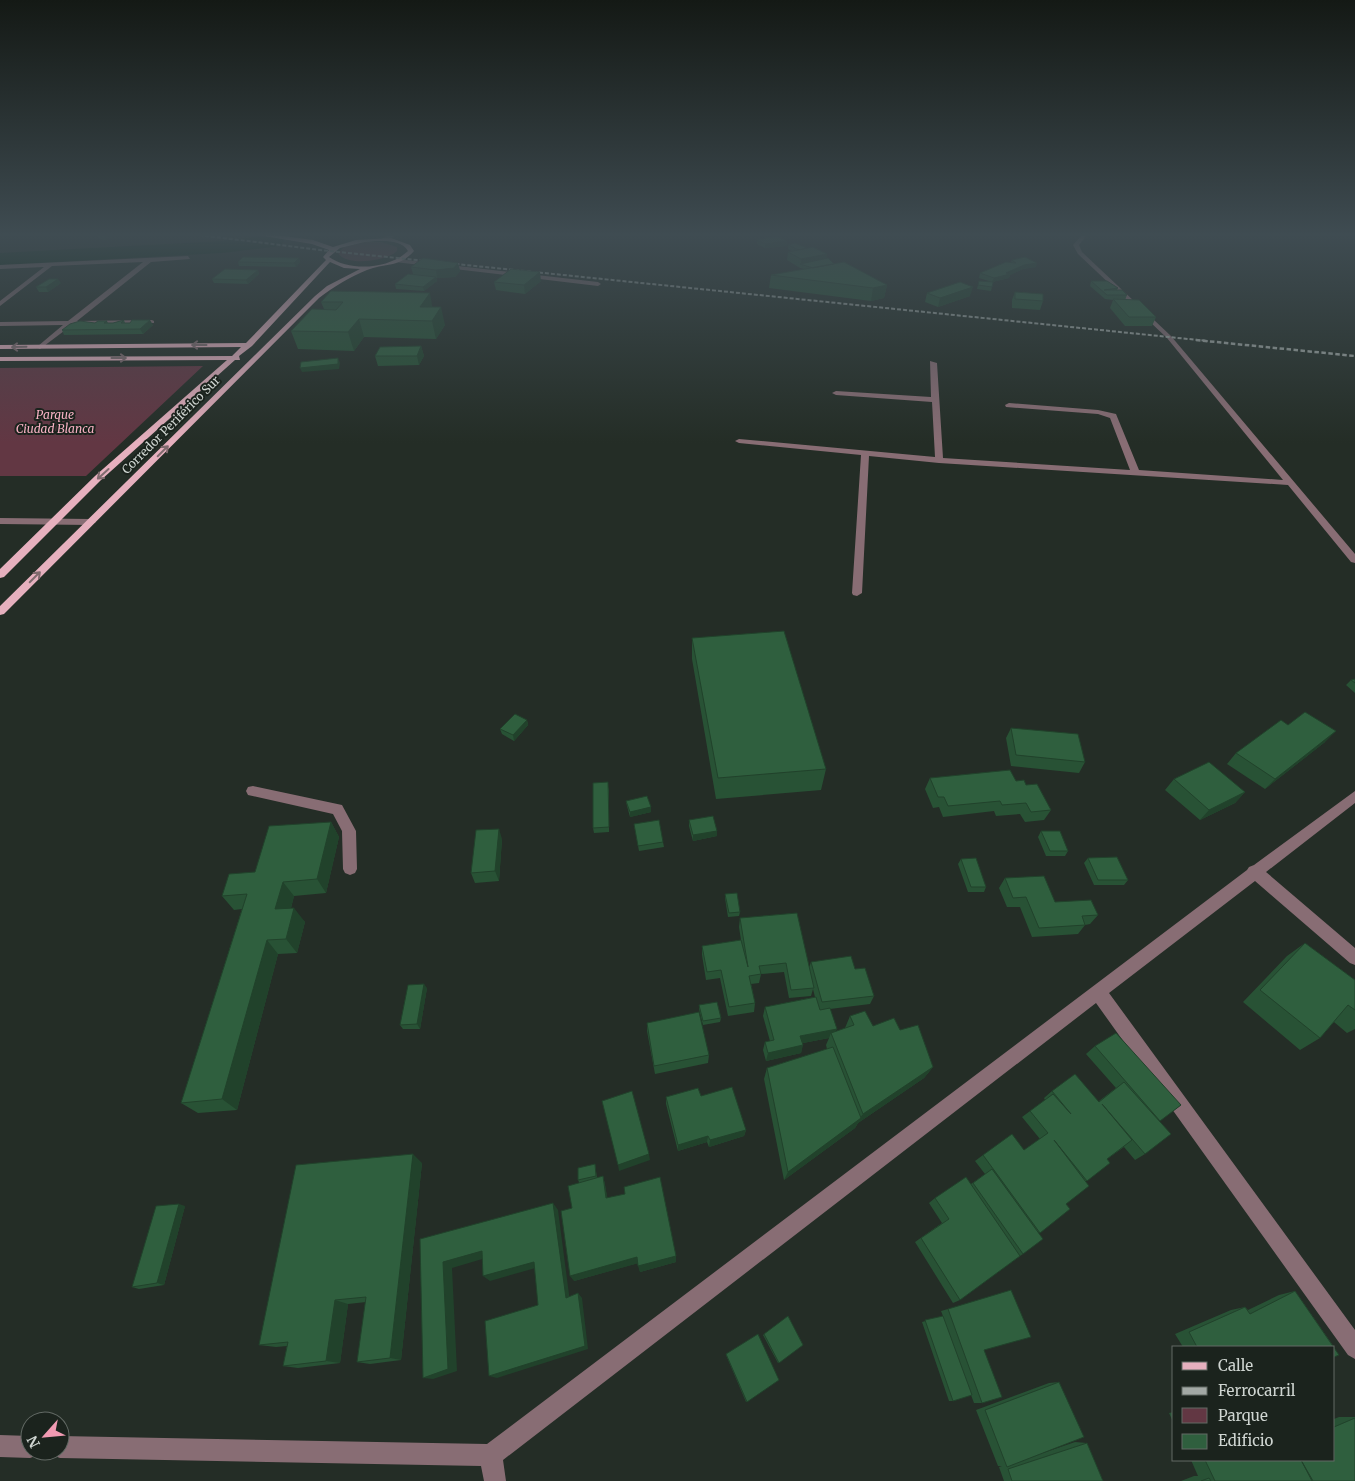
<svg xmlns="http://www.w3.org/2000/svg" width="1355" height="1481" viewBox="0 0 1355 1481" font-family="Merriweather,serif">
<rect width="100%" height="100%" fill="#242d26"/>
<path fill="#623743" d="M366,242H381L397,247V251C387,261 346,267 338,253L344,247Z
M203,366L86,476H0V368Z"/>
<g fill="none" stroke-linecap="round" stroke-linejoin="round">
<path fill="#00230c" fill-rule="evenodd" d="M269,235L281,237L284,241L281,245L274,247L222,253L0,265V253L222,241Z"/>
<path fill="#886d74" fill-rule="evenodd" d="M388,235H396L385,241L380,240Z
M1082,235H1087L1079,245L1082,252L1171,336L1355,554V563L1351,562L1288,485L939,463L869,456L862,593L857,596L853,595L852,593L861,455L739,443L735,441L739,439L935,457L932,402L836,395L832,393L836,391L931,397L930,361L937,363L943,458L1130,470L1110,418L1098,414L1006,407L1005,405L1009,403L1098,410L1116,414L1139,470L1283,480L1167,338L1078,254L1073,245Z
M188,256L190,259L151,262L77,321L152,320L154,321V323L72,325L40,349L38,348V346L63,325L0,326V322L68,321L143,262L52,266L0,306V301L44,267L0,269V265Z
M397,259L598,282L601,284L598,286L395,262Z
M0,518L91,519L96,522L91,525L0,524Z
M253,786L342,805L356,831L357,869L355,873L350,875L345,873L343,869L342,831L333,814L248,795L246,791L248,787Z
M1355,791V803L1266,872L1355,948V965L1350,963L1255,881L1109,993L1355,1330V1359L1348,1355L1096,1003L503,1460L506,1481H484L481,1466L60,1458L52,1455L50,1451H60V1436L487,1444L1247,870L1249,867L1254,865Z
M0,1435L30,1436V1451H40L38,1455L30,1458L0,1457Z"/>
<path fill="#e6b0be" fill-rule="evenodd" d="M258,235H276L313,240L333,247L356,240L391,238L410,245L414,251C399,268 385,263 367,270C350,277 333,287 319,298L4,614L0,615V606L315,296L327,286L360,269L344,268L330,262L252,346L239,356L240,360H235L101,480L4,577L0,578V569L95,476L227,360L0,361V357L232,356L241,347L0,349V345L246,343L326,260L323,257L329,250L312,244ZM365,242C378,241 401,238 408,251C389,269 351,272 329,257L340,248Z"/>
<path stroke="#a2a8a4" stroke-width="2" stroke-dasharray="4 2" stroke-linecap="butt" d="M199,235L329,251L1208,341"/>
<path stroke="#a2a8a4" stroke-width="2.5" stroke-dasharray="4.5 2.5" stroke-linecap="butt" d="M1196,340L1355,356"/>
</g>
<path fill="#285235" d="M98,235H114V236L106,240L100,239Z
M757,240L787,241V246L765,248L757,244Z
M788,245L827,259L834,264L887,285L884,298L871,301L769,288L771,275L804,269L800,268L787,260L788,252L792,251L788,249Z
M299,258L300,262L296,267L239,266L238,262Z
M1012,260L1036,267L1023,269L1010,275L1009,278L992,282L979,278L980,273L1011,262Z
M458,263L460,271L455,277L436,278L437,281L424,291L396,289L395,284L413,274L411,267Z
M258,270L259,274L248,284L214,283L212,279Z
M541,281L525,294L496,290L494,282Z
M979,281L993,282L991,291L977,289Z
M1091,281L1118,288L1117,290L1127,295L1125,300L1156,317L1152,326H1125L1110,308L1113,300L1105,299L1090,286Z
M61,283L48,292H39L36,287Z
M331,291L433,307L445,325L436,339L364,337L354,351L298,349L291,331L324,309L321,302Z
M1015,292L1043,301L1040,310L1012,308V300Z
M927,293L970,296L938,307L925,302Z
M124,320L125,323L153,325L143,334L64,335L62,330L107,321L108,323H113Z
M421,346L424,356L419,365L378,366L375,356Z
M692,638L826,769L821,790L716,799L692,659Z
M1355,679V693L1346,685L1351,680Z
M527,720L528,725L514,741L502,734L500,729Z
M1288,725L1325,742L1265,789L1227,764L1236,753Z
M1011,728L1085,762L1079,773L1011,766L1006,738Z
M930,778L1016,781L1026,785L1051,810L1044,820L1025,822L1020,814L996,816L994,811L943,817L939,807L933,808L925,789Z
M1174,779L1245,792L1235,803L1200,820L1165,790Z
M609,787V832L594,833L593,828Z
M626,801L651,812L630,817L627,806Z
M689,820L717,836L693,841L689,826Z
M331,822L339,837L326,893L294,896L291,908L305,922L297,953L278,954L237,1110L198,1113L181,1103L242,909L234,910L222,896Z
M634,824L663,842L664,847L639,851Z
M1041,831L1068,851L1065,856H1046L1038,837Z
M502,839L499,881L475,883L471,873Z
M1088,858L1128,880L1124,885H1094L1084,863Z
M961,859L986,887L984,892H968L958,864Z
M1005,878L1055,902L1098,915L1090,924L1085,925L1078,934L1032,937L1020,907H1007L999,888Z
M725,894L740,912L739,916L728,917L725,898Z
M740,918L809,968L811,962L855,969L874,996L870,1004L830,1009L836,1032L845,1028L850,1016L873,1026L900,1030L933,1067L924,1078L858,1123L855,1128L784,1180L764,1079L767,1068L827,1049L826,1045L829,1038L803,1043L801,1053L766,1061L763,1050L765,1042L770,1041L763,1016L765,1007L815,997L813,989L811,996L789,998L784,972L761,974L759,983L751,984L755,1003L754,1012L728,1016L720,978L706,980L702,955V946L741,940L739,927Z
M1305,943L1355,980V1029L1347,1033L1334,1022L1320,1038L1300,1050L1243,1002L1287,956Z
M427,988L420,1029H403L400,1025Z
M699,1005L721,1018L720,1022L703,1025L699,1009Z
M647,1023L709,1055L708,1063L655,1074L647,1031Z
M1095,1046L1181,1105L1159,1121L1145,1154L1135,1160L1124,1147L1107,1159L1110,1163L1086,1181L1066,1204L1038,1233L1023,1254L1020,1256L960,1300L953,1303L915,1242L942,1223L929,1203L935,1198L971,1184L985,1174L975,1161L983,1155L1024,1150L1040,1139L1022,1117L1045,1100L1044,1098L1052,1091L1099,1101L1116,1088L1086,1054Z
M701,1096L746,1130L744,1136L709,1147L707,1142L678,1151L666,1104V1097Z
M422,1163L401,1360L370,1364L357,1362L366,1302L348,1304L340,1363L298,1368L283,1366L287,1346L276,1347L259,1345Z
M595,1164L597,1178L603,1176L605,1185L607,1198L676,1256V1262L640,1272L638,1263L574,1281L579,1182L578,1180Z
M185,1206L164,1285L139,1289L132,1287Z
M1295,1291L1334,1347H1183L1175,1334L1231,1310L1245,1307L1248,1310L1279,1295Z
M948,1309L984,1350L982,1403H974L971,1395L953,1401H949L922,1322L943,1316L941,1311Z
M788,1316L803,1345L778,1363L763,1335Z
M726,1354L747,1402H746L726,1355Z
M1059,1382L1043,1453L1075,1442L1087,1443L1103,1481H1004L999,1467L1002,1466H998L976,1410L1049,1383Z
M1174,1412V1424L1169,1413Z
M1339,1417H1355V1481H1181L1194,1476H1198L1191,1460H1334V1419Z"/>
<path fill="#21422b" d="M104,235H114V236L106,240Z
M787,241V246L765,248V244Z
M827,254L826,262L801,264V259Z
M299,258L300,262L296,267L294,263Z
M458,263L460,271L455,277L437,278L436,270Z
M1037,263L1036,267L1023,269L1010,275L1009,278L992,282L994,278L1024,265Z
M258,270L259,274L248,284L246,280Z
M540,272L541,281L525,294L524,285Z
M436,277L437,281L424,291L423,287Z
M58,279L61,283L48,292L46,287Z
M887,285L884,298L871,301L873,288Z
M973,287L970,296L938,307L940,298Z
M430,293L433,311L420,307Z
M441,307L445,325L436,339L432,321Z
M359,319L364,337L354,351L348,332Z
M150,320L153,325L143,334L140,329Z
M421,346L424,356L419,365L417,356Z
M338,358L340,363L339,369L302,372L300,368Z
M527,720L528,725L514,741L513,735Z
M1336,731L1325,742L1265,789L1275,779Z
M1245,792L1235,803L1200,820L1209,810Z
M651,807V812L630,817V812Z
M331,822L339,837L326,893L317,879Z
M499,829L502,839L499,881L495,871Z
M717,831V836L693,841V835Z
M283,882L294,896L287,923L275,909Z
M294,908L305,922L297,953L286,939Z
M267,940L278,954L237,1110L222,1099Z
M424,984L427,988L420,1029L417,1024Z
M837,1029L833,1037L831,1033L829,1038L798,1044L800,1036Z
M803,1045L801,1053L766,1061L768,1053Z
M933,1067L924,1078L858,1123L855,1128L784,1180L788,1172L859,1119L863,1114Z
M746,1130L744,1136L709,1147L710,1140Z
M708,1136L707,1142L678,1151V1145Z
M413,1154L422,1163L401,1360L390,1358Z
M649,1154L650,1160L619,1171L618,1165Z
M603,1176L605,1185L609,1206L606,1198Z
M553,1203L558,1210L570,1302L566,1298Z
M179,1204L185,1206L164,1285L157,1283Z
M482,1251L489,1257L452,1268L457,1371L433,1379L423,1378L443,1262Z
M676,1256V1262L640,1272L638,1266Z
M637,1257L639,1263L574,1281L570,1276Z
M534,1262L539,1267L490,1281L483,1276Z
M578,1293L582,1298L588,1349L497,1378L489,1376Z
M335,1300L348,1304L340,1363L326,1361Z"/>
<path fill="#2f5f3e" stroke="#21422b" d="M777,236L787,241L765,244L757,240Z
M795,243L807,248L799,250L788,245Z
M813,247L827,254L801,259L788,252Z
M243,257L299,258L294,263L238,262Z
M1025,257L1037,263L1024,265L1006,273L1010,274L994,278L980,273L1006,262L1016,263L1012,260Z
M423,258L458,263L454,268L436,270L411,267Z
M828,258L834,264L813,268L800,264Z
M844,262L887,285L873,288L771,275Z
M225,269L258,270L246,280L212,279Z
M511,269L540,272L524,285L494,282Z
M408,274L436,277L423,287L395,284Z
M49,279H58L46,287H36Z
M979,281L993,282L992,287L978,285Z
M1091,281H1107L1118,288L1104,290H1122L1127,295H1107Z
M960,282L973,287L940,298L927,293Z
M331,291L430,293L420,307H441L432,321L359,319L348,332L291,331L312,309L336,310L343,302H321Z
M1015,292L1043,294V301L1015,299Z
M1113,299L1139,300L1156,317H1129Z
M124,320L121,323H130L132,320H150L140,329L62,330L70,324L80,321L95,323L98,321H107L104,323H113Z
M421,346L417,356H375L380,347Z
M338,358V364L300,368L301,362Z
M784,631L826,769L718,778L692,638Z
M1355,679V683L1351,680Z
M1305,712L1336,731L1275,779L1236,753L1281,720L1288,725Z
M515,714L527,720L513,735L500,729Z
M1011,728L1078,734L1085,762L1016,755Z
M1209,762L1245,792L1209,810L1174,779Z
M1010,770L1016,781L1024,780L1026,785L1037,784L1051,810L1031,812L1026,803L1002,805L1000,801L948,806L944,797H938L930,778Z
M608,782L609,827L593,828V783Z
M647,796L651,807L630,812L626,801Z
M713,816L717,831L693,835L689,820Z
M659,820L663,842L638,846L634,824Z
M331,822L317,879L283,882L275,909L294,908L286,939L267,940L222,1099L181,1103L247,894L222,896L229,874L255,872L269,826Z
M499,829L495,871L471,873L476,830Z
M1041,831H1060L1068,851H1050Z
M1117,857L1128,880H1098L1088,858Z
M976,858L986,887H971L961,859Z
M1044,876L1055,902L1091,900L1098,915L1082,916L1085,925L1039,928L1026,897L1013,898L1005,878Z
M737,893L740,912L729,913L725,894Z
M797,913L814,988L791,990L786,963L759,966L761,974L749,976L755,1003L729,1007L721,970L707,972L702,946L741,940L748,967L740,918Z
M1305,943L1355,980V1010L1348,1005L1320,1038L1260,990Z
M851,956L855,969L865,968L874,996L822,1002L811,962Z
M424,984L417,1024L400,1025L408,985Z
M816,997L820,1010L830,1008L837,1029L800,1036L803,1045L768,1053L765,1042L774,1040L765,1007Z
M717,1002L721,1018L703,1021L699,1005Z
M865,1011L873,1026L894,1018L900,1030L918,1025L933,1067L863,1114L831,1033L854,1025L850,1016Z
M699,1012L709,1055L654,1066L647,1023Z
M1116,1033L1181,1105L1160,1121L1095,1046Z
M833,1047L861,1118L788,1172L767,1068Z
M1075,1074L1099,1102L1124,1082L1171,1134L1145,1154L1102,1104L1132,1140L1107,1159L1110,1163L1087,1181L1054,1140L1089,1186L1066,1204L1070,1209L1040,1233L983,1155L1012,1134L1024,1150L1048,1133L1030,1111L1053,1094L1071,1114L1052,1091Z
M732,1087L746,1130L710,1140L708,1136L678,1145L666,1097L698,1088L701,1096Z
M632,1091L649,1154L618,1165L602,1101Z
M413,1154L390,1358L357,1362L366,1297L335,1300L326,1361L283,1366L288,1342L259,1345L296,1165Z
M595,1164L596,1176L578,1180V1168Z
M992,1169L1043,1239L1023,1254L973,1183Z
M603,1176L606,1198L625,1194L624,1187L660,1177L676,1256L638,1266L637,1257L570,1276L561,1211L572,1208L568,1186Z
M966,1177L1020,1256L960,1300L921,1238L949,1219L935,1198Z
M553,1203L566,1298L578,1293L585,1346L489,1376L485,1321L538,1305L534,1262L483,1276L482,1251L443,1262L448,1369L423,1378L420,1239Z
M179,1204L157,1283L132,1287L156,1206Z
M1011,1290L1031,1337L984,1350L1002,1397L982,1403L948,1309Z
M1295,1291L1339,1355L1334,1357V1347H1197L1189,1332L1245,1307L1250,1314Z
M788,1316L803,1345L779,1363L764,1334Z
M943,1316L972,1395L953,1401L925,1320Z
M758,1334L779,1380L747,1402L726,1354Z
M1059,1382L1084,1437L1007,1467L985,1410Z
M1355,1418V1481H1313L1301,1460H1334V1427Z
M1087,1443L1103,1481H1012L1008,1469Z
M1205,1460H1301L1312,1481H1215Z
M1209,1478L1211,1481H1201Z"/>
<defs><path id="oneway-shaft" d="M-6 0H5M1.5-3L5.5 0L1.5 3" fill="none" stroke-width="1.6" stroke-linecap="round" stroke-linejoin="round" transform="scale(1.25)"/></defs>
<g stroke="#806a6e">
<use href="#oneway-shaft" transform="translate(199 345) rotate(180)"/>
<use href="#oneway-shaft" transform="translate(19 347) rotate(179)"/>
<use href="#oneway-shaft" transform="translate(119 358)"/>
<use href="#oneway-shaft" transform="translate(163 451) rotate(-45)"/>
<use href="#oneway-shaft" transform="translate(103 474) rotate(138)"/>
<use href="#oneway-shaft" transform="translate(35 577) rotate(-45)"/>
</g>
<linearGradient id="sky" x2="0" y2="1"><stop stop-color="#141915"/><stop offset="0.53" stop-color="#3f4c52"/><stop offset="1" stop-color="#3f4c52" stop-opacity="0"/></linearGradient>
<rect width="1355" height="443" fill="url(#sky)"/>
<g text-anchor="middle" stroke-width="4" stroke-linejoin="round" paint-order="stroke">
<g font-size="12" font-style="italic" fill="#f8b2c4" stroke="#1b231d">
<text x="55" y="419">Parque<tspan x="55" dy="14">Ciudad Blanca</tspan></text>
</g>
<g font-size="12" fill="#cfd5d1" stroke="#1b231d">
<text transform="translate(171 425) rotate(-45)" y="4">Corredor Periférico Sur</text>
</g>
</g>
<rect x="1172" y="1346" width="162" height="115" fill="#1b231d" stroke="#636a65"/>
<rect x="1182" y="1362" width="25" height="8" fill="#e6b0be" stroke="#636a65"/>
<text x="1218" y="1371" font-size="15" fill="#cfd5d1">Calle</text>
<rect x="1182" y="1387" width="25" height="8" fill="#a2a8a4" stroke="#636a65"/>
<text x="1218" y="1396" font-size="15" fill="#cfd5d1">Ferrocarril</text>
<rect x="1182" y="1408" width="25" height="15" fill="#623743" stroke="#636a65"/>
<text x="1218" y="1421" font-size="15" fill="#cfd5d1">Parque</text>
<rect x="1182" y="1434" width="25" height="15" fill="#2f5f3e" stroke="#636a65"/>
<text x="1218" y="1446" font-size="15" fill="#cfd5d1">Edificio</text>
<g transform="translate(45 1436) rotate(243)"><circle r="24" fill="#1b231d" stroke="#636a65"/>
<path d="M0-4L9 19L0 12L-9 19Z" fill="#f19ab2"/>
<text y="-8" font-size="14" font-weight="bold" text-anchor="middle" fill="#cfd5d1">N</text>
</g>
</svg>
